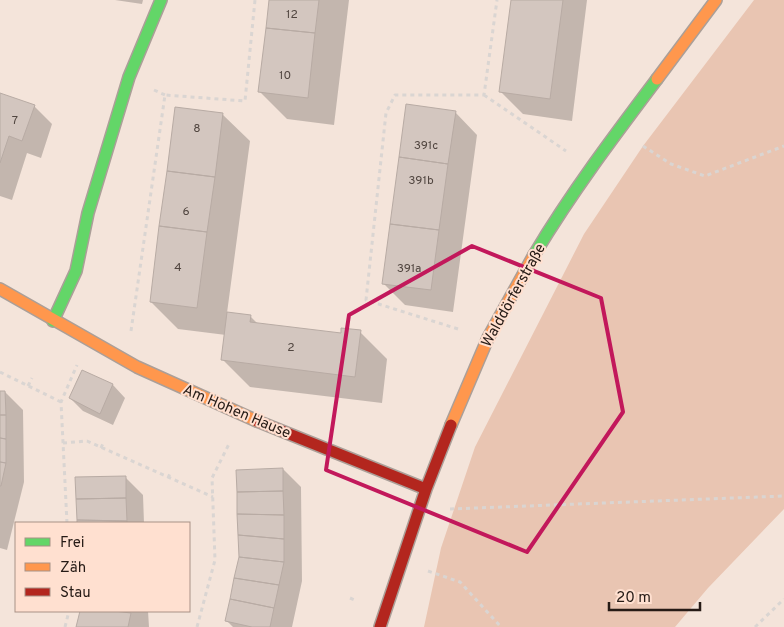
<svg xmlns="http://www.w3.org/2000/svg" width="784" height="627" viewBox="0 0 784 627" font-family="Overpass,sans-serif">
<rect width="100%" height="100%" fill="#f4e4da"/>
<path fill="#e9c5b2" d="M754,0H784V509L708,588L675,627H424L441,548L475,447L584,234L643,146Z"/>
<path fill="#0003" d="M115,0H143L142,4Z
M270,0H349L334,125L287,119L260,92Z
M513,0H587L572,121L523,114L501,92Z
M0,94L34,106L52,124L41,158L27,153L12,200L0,196Z
M455,112L477,135L453,312L405,305L383,283Z
M222,114L250,141L227,313L250,316L258,324L342,335L360,332L387,359L382,403L250,387L223,360L226,335L178,329L151,302Z
M82,371L113,385L125,398L113,425L83,411L70,398Z
M0,392H5L23,410L24,482L7,550L0,548Z
M283,469L301,487L302,581L292,627H233L226,620Z
M125,477L143,495L144,523H79L77,478Z
M81,611H148L149,627H77Z"/>
<path fill="#d3c6bf" stroke="#b8aba4" d="M269,0H319L315,33L266,28Z
M511,0H563L550,99L499,92Z
M266,28L315,33L308,98L258,92Z
M0,93L35,105L22,141L9,136L0,163Z
M406,104L456,111L448,164L399,157Z
M175,107L223,113L215,177L167,171Z
M399,157L448,164L439,230L390,224Z
M167,171L215,177L207,232L159,226Z
M390,224L439,230L431,290L382,284Z
M159,226L207,232L197,308L150,302Z
M227,312L251,315L250,322L341,333V328L361,330L355,377L221,360Z
M82,370L113,384L100,414L69,398Z
M0,391H5L6,415H0Z
M0,415H6V439L0,438Z
M0,438L6,439V463L0,462Z
M0,462L6,463L1,486H0Z
M283,468V491L237,492L236,470Z
M126,476V498L76,499L75,477Z
M283,491L284,515L237,514V492Z
M126,498L127,521L77,520L76,499Z
M237,514L284,515V539L238,535Z
M77,520L127,521V523H77Z
M238,535L284,539V562L239,557Z
M239,557L284,562L279,585L234,578Z
M234,578L279,585L274,608L230,599Z
M230,599L274,608L270,627H252L225,621Z
M80,611H114L131,613L128,627H76Z"/>
<g fill="none" stroke-linecap="round" stroke-linejoin="round">
<g stroke="#ab9f98" stroke-width="14">
<path id="fast" d="M534,255C571,193 614,136 657,79
M53,321L76,271L88,213L129,77L161,0"/>
</g>
<g stroke="#ab9f98" stroke-width="14">
<path id="slow" d="M657,79L716,0
M0,289L137,367L257,421
M451,425L488,338L534,255"/>
</g>
<g stroke="#ab9f98" stroke-width="14">
<path id="jam" d="M257,421L426,489
M380,627L426,489L451,425"/>
</g>
<path stroke="#dad5d2" stroke-width="3" stroke-dasharray="4 4" stroke-linecap="butt" d="M154,90L165,95
M484,95L566,151
M643,146L671,164L705,176L784,146
M458,329L366,300L386,113L395,95H484L497,0
M131,331L165,95L245,101L255,0
M0,372L61,402
M28,386L32,378
M63,443L87,441L213,497
M101,448L104,441
M168,478L171,471
M450,509L784,496
M67,523L61,402L77,365
M428,571L460,582L501,627
M350,598L357,601
M65,627L69,611
M197,627L215,560L212,478L230,442
M755,627L784,599"/>
<use href="#fast" stroke="#63d668" stroke-width="11"/>
<use href="#slow" stroke="#ff974d" stroke-width="11"/>
<use href="#jam" stroke="#b3261e" stroke-width="11"/>
</g>
<path fill="none" stroke="#c2185b" stroke-width="4" stroke-linejoin="round" d="M472,246L601,298L623,412L527,552L326,470L349,315Z"/>
<g text-anchor="middle" stroke-width="4" stroke-linejoin="round" paint-order="stroke">
<g font-size="12" fill="#514640">
<text x="292" y="18">12</text>
<text x="285" y="79">10</text>
<text x="15" y="124">7</text>
<text x="197" y="132">8</text>
<text x="426" y="149">391c</text>
<text x="421" y="184">391b</text>
<text x="186" y="215">6</text>
<text x="178" y="271">4</text>
<text x="409" y="272">391a</text>
<text x="291" y="351">2</text>
</g>
<g font-size="15" fill="#261b16" stroke="#ffe0d0">
<text transform="translate(513 295) rotate(-61)" y="5">Walddörferstraße</text>
<text transform="translate(237 411) rotate(23)" y="5">Am Hohen Hause</text>
</g>
</g>
<rect x="15" y="522" width="175" height="90" fill="#ffe0d0" stroke="#a89186"/>
<rect x="25" y="538" width="25" height="8" fill="#63d668" stroke="#a89186"/>
<text x="60" y="547" font-size="15" fill="#261b16">Frei</text>
<rect x="25" y="563" width="25" height="8" fill="#ff974d" stroke="#a89186"/>
<text x="60" y="572" font-size="15" fill="#261b16">Zäh</text>
<rect x="25" y="588" width="25" height="8" fill="#b3261e" stroke="#a89186"/>
<text x="60" y="597" font-size="15" fill="#261b16">Stau</text>
<path d="M609 602v8h91v-8" fill="none" stroke="#261b16" stroke-width="2.5"/>
<text x="616" y="602" font-size="15" fill="#261b16" stroke="#ffe0d0" stroke-width="4" paint-order="stroke">20 m</text>
</svg>
